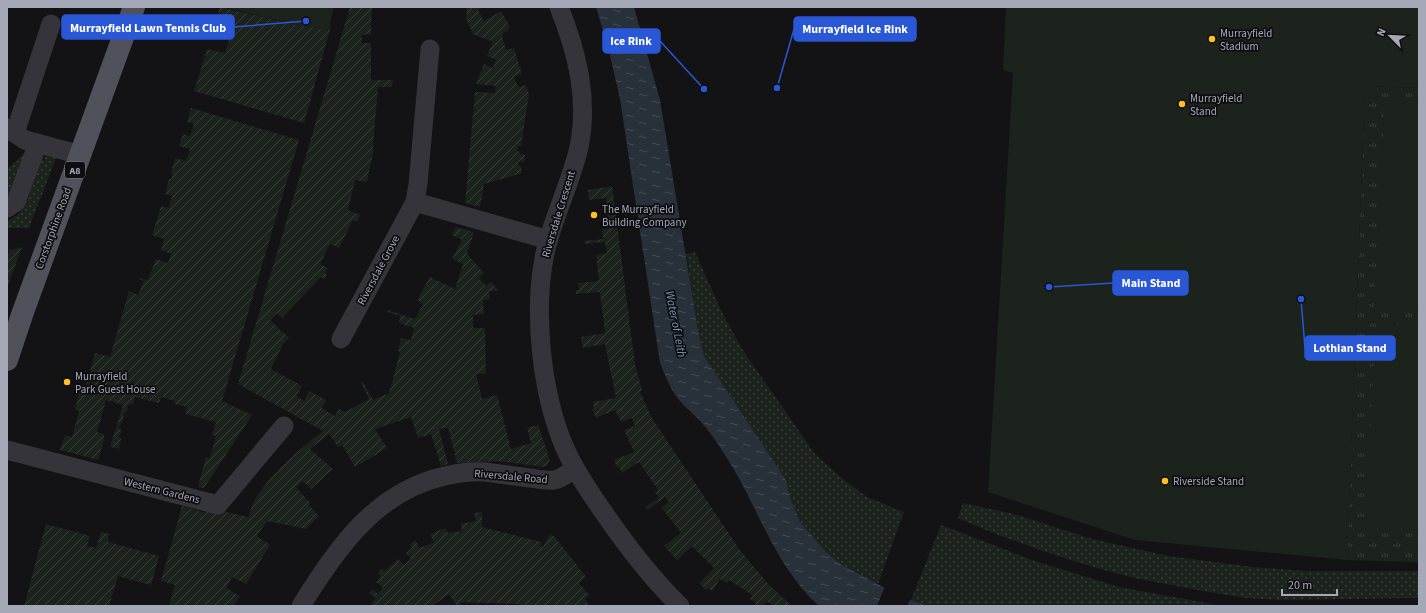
<svg xmlns="http://www.w3.org/2000/svg" width="1426" height="613" viewBox="0 0 1426 613" font-family="'Source Sans 3',sans-serif">
<defs>
<pattern id="grass-dots" width="8" height="8" patternUnits="userSpaceOnUse"><rect width="8" height="8" fill="#1b231c"/><path d="M2 2h.1M6 6h.1" fill="none" stroke="#39403b" stroke-width="1.8" stroke-linecap="round"/></pattern>
<pattern id="park-tufts" width="24" height="20" patternUnits="userSpaceOnUse"><rect width="24" height="20" fill="#1b231c"/><path d="M3 7l-1-3M5 7V3M7 7l1-3M15 17l-1-3M17 17v-4M19 17l1-3" fill="none" stroke="#39403b"/></pattern>
<pattern id="garden-furrows" width="10" height="10" patternUnits="userSpaceOnUse"><rect width="10" height="10" fill="#1b231c"/><path d="M-1 1l2-2M0 10L10 0M9 11l2-2" fill="none" stroke="#39403b"/></pattern>
<pattern id="water-ripples" width="26" height="14" patternUnits="userSpaceOnUse"><rect width="26" height="14" fill="#28313a"/><path d="M2 4q2-2 4 0t4 0M15 11q2-2 4 0t4 0" fill="none" stroke="#444c54"/></pattern>
</defs>
<rect width="100%" height="100%" fill="#131315"/>
<path fill="url(#grass-dots)" d="M29,149L22,173L7,198V169Z
M48,155L57,156L29,228H7V221C39,208 24,172 48,155Z
M695,252L722,312L742,349L815,454L843,479L867,497L904,512L878,584L842,565L826,552L813,538L800,522L790,497L786,480L704,356L698,330L686,254Z
M963,503L1018,515L1092,539L1168,556L1253,567L1306,571H1419V598L1282,600L1245,598L1198,590L1134,578L1083,564L1040,550L993,533L958,518Z
M941,525L1035,561L1119,587L1223,606H929L911,600Z"/>
<path fill="url(#park-tufts)" d="M1365,86L1419,88V562L1347,560Z"/>
<path fill="url(#garden-furrows)" d="M220,7L293,24L330,30L304,123L194,91L207,49L225,53L231,34L213,28Z
M350,7H372L371,34L362,35V43H371V80H393L392,87H378L373,148H374L367,182L355,180L348,210L360,215L357,222L353,220L339,248L330,244L320,264L328,268L325,273L327,275L324,279L321,277L282,318L277,313L270,320L289,338L283,344L271,369L302,386L296,396L304,401L309,391L326,400L322,408L335,416L339,409L345,412L369,399L361,383L363,382L373,400L389,393L400,352L398,351L401,338L411,340L414,328L399,323L400,316L387,312L388,310L415,319L423,304L417,300L430,277L455,289L463,264L452,259L462,240L452,235L456,227L474,232L467,254L484,273L479,278L486,286L491,282L499,291H489L490,299L483,300L484,314L473,315V328H485L486,374H476L482,399L497,395L511,449L531,443L527,428L538,425L550,460L547,465L544,467L498,461L457,463L448,428L439,429L448,464L441,466L431,434L418,438L411,417L375,429L387,448L355,467L342,445L338,447L329,434L310,449L333,469L311,489L303,481L296,487L310,503L309,505L319,516L306,529L267,521L257,536L270,545L246,584L232,577L226,588L240,596L234,606H169L175,585L161,581L182,506L206,513L208,508L249,517C251,489 302,447 323,431L238,384Z
M467,7H482L478,10L484,21L501,11L510,27L508,28L509,31L504,32L502,36L506,50L514,48L522,74L514,76L517,85L520,87L526,85L529,94L521,146H518L517,151L520,152V154L525,155L524,162L519,161L518,164L521,166L522,173L484,184L480,207L465,203L475,92L495,93L496,86L476,84L484,64L493,68L496,60L487,56L493,42L473,34L466,19Z
M191,108L299,140L222,401L252,415L204,488L198,487L206,457L210,458L216,436L212,435L216,422L185,414L187,407L175,404V401L161,397L159,403L135,397L133,404L128,405L127,411L124,413L123,420L119,428L122,431L119,437L121,439L119,449L110,447L123,405L106,400L97,432L104,434V440L98,460L60,450L65,435L72,437L79,411L75,409L80,389L85,390L95,353L110,357L129,291L138,295L144,281L134,277L148,280L156,259L168,263L171,254L161,250L164,239L152,235L161,206L169,208L172,196L165,194L169,179H171L173,174L171,173L175,158L186,161L190,149L179,146L183,134L190,136L194,124L187,122Z
M612,186L635,365L642,390L640,392L652,418L739,549L769,585L792,606H774L767,601L763,606H755L756,603L750,599L752,595L729,580L727,583L720,579L712,591L708,588L706,590L699,583L714,568L692,546L677,560L664,546L681,533L662,508L669,502L665,497L647,510L645,507L659,498L655,492L658,490L639,462L622,473L619,467L617,468L614,460L634,452L624,430L635,426L632,418L621,422L615,410L596,418L592,409L594,408L593,402L616,398L605,344L583,348L581,337L605,333L600,292L576,294V290H579L578,283L599,281L596,255L607,253L605,242L585,244L584,241L603,239L602,229L609,228L606,198L589,200L588,190Z
M22,247L7,288V256L10,250Z
M482,512V527L541,542L540,546L543,547L550,534L555,537L586,577L579,583L589,595L585,599L590,606H520V604L461,602L460,606H457L449,594L432,606H370L376,598L369,593L372,589L378,594L383,587L376,582L381,576L378,573L381,569L385,571L398,559L404,565L411,559L406,553L412,548L410,545L415,540L420,548L434,542L430,534L445,528L448,533L462,531L461,524L476,521L474,513Z
M46,524L90,536L87,546L96,548L101,532L109,534L108,542L159,556L151,585L118,576L109,606H24Z"/>
<path fill="#1b231c" d="M228,7H334L331,18L330,30L293,24L228,8Z
M1006,7H1419V88L1365,86L1347,560L1135,540L988,492L1013,73L1003,70Z
M1385,101L1419,103V311L1374,309Z
M1376,323L1419,325V533L1365,531Z"/>
<path fill="url(#water-ripples)" d="M596,7H634L660,100L698,330L704,356L786,480L790,497L800,522L826,552L842,565L885,588L911,600L929,606H819C773,565 757,502 723,452C717,442 709,431 701,422C693,413 684,407 676,396C669,386 665,374 660,363L620,99L609,51Z"/>
<path fill="#131315" d="M885,586L911,598L907,606H877Z"/>
<g fill="none" stroke-linecap="round" stroke-linejoin="round">
<path stroke="#34343a" stroke-width="19" d="M559,7C577,52 589,99 579,147C571,183 553,217 545,253C533,311 541,391 564,446C574,469 588,490 602,510C626,545 650,577 680,606
M7,128L25,140L81,155
M15,133L51,24
M415,202L549,240
M7,208L16,202L38,143
M341,339L415,202L418,184L430,49
M7,450L218,505L284,426
M301,606C336,549 376,491 445,476C458,473 471,471 485,472C500,474 515,476 530,478C537,479 546,481 554,480C562,479 569,472 575,468"/>
<path stroke="#50515a" stroke-width="22" d="M7,360L23,312L134,7"/>
</g>
<g fill="#ffc121" stroke="#0e0e10" stroke-width="1.5">
<circle cx="1212" cy="39" r="4"/>
<circle cx="1182" cy="104" r="4"/>
<circle cx="594" cy="215" r="4"/>
<circle cx="67" cy="382" r="4"/>
<circle cx="1165" cy="481" r="4"/>
</g>
<g text-anchor="middle" stroke-width="3.5" stroke-linejoin="round" paint-order="stroke">
<rect fill="#0e0e10" stroke="#777a85" stroke-width="1" x="65" y="162" width="20" height="16" rx="3"/>
<g font-size="10" font-weight="bold" fill="#a4a8b7">
<text x="75" y="174">A8</text>
</g>
<g font-size="11" fill="#a4a8b7" stroke="#0e0e10" text-anchor="start">
<text x="1220" y="37">Murrayfield<tspan x="1220" dy="13">Stadium</tspan></text>
<text x="1190" y="102">Murrayfield<tspan x="1190" dy="13">Stand</tspan></text>
<text x="602" y="213">The Murrayfield<tspan x="602" dy="13">Building Company</tspan></text>
<text x="75" y="380">Murrayfield<tspan x="75" dy="13">Park Guest House</tspan></text>
<text x="1173" y="485">Riverside Stand</text>
</g>
<g font-size="11" fill="#a4a8b7" stroke="#0e0e10">
<text transform="translate(558 214) rotate(-73)" y="4">Riversdale Crescent</text>
<text transform="translate(53 228) rotate(-70)" y="4">Corstorphine Road</text>
<text transform="translate(378 270) rotate(-62)" y="4">Riversdale Grove</text>
<text transform="translate(511 476) rotate(5)" y="4">Riversdale Road</text>
<text transform="translate(162 490) rotate(14)" y="4">Western Gardens</text>
</g>
<g font-size="12" font-style="italic" fill="#7795b5" stroke="#0e0e10">
<text transform="translate(676 324) rotate(79)" y="4">Water of Leith</text>
</g>
</g>
<path fill="none" stroke="#2a57d5" stroke-width="1.5" d="M306 21L234 27M777 88L794 29M704 89L660 41M1049 287L1113 283M1301 299L1305 348"/>
<g fill="#2a57d5" stroke="#0e0e10" stroke-width="1.5">
<circle cx="306" cy="21" r="4"/>
<circle cx="777" cy="88" r="4"/>
<circle cx="704" cy="89" r="4"/>
<circle cx="1049" cy="287" r="4"/>
<circle cx="1301" cy="299" r="4"/>
</g>
<g fill="#2a57d5" stroke="#2a57d5" stroke-width="1.5">
<rect x="62" y="15" width="172" height="24" rx="4"/>
<rect x="794" y="17" width="122" height="24" rx="4"/>
<rect x="603" y="29" width="57" height="24" rx="4"/>
<rect x="1113" y="271" width="75" height="24" rx="4"/>
<rect x="1305" y="336" width="90" height="24" rx="4"/>
</g>
<g font-size="12" text-anchor="middle" font-weight="bold" fill="#fff">
<text x="148" y="32">Murrayfield Lawn Tennis Club</text>
<text x="855" y="33">Murrayfield Ice Rink</text>
<text x="631" y="45">Ice Rink</text>
<text x="1151" y="287">Main Stand</text>
<text x="1350" y="352">Lothian Stand</text>
</g>
<rect width="1426" height="613" fill="none" stroke="#a4a8b7" stroke-width="16"/>
<g transform="translate(1390 36) rotate(294)" stroke="#0e0e10" stroke-width="3" paint-order="stroke">
<path d="M0-3L7 15L0 10L-7 15Z" fill="#a4a8b7"/>
<text y="-6" font-size="11" font-weight="bold" text-anchor="middle" fill="#a4a8b7">N</text>
</g>
<path d="M1282 589v6h55v-6" fill="none" stroke="#a4a8b7" stroke-width="2"/>
<text x="1288" y="589" font-size="12" fill="#a4a8b7" stroke="#0e0e10" stroke-width="3" paint-order="stroke">20 m</text>
</svg>
